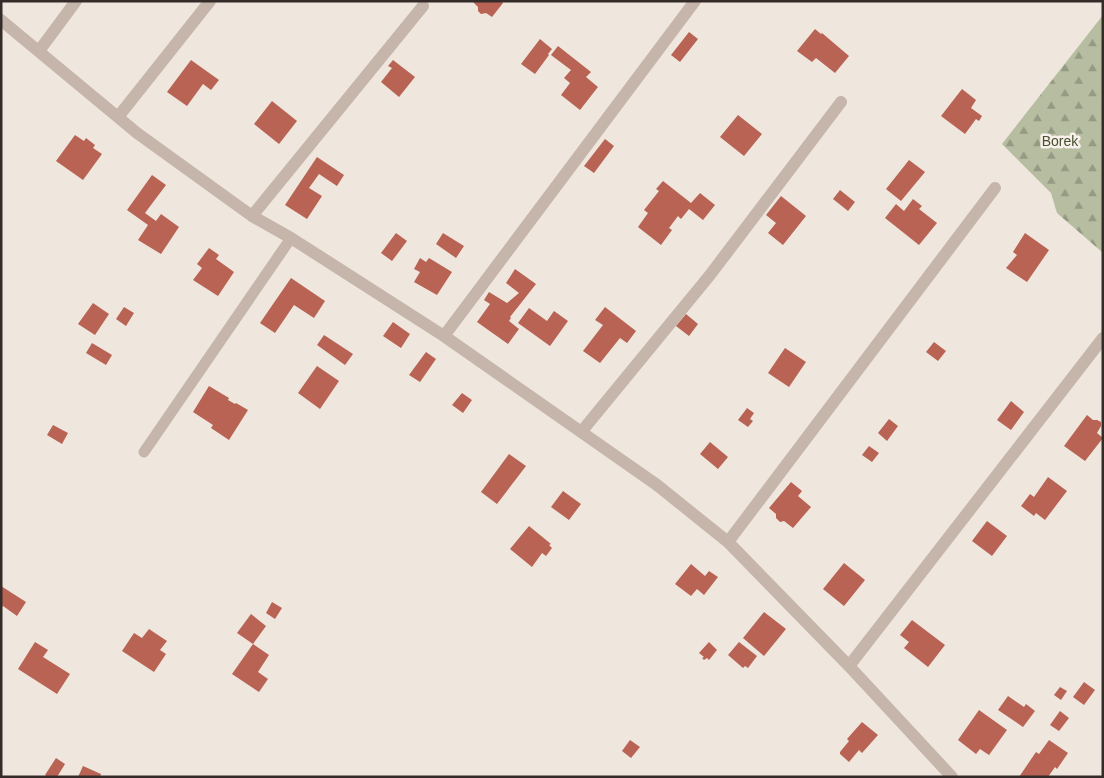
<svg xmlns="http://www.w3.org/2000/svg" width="1104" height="778" viewBox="0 0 1104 778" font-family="Helvetica,sans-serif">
<defs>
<pattern id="forest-firs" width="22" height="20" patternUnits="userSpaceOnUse" patternTransform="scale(1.25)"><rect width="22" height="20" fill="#b6bda0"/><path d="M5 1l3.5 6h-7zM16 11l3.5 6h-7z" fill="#959a83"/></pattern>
</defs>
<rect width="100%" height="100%" fill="#efe6de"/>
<path fill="url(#forest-firs)" d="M1103,15V253L1057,213L1051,193L1002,144Z"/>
<path fill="#b86354" d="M472,1H502L503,3L492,17L486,13L481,14L478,11V7Z
M815,29L821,34L822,33L849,56L835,73L816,58L812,62L797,51Z
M689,32L698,39L680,62L671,55Z
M540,39L552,49L548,54L549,55L535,74L521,64Z
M558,46L591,72L586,77L598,87L580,110L561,95L570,83L564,78L571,70L551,55Z
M191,60L219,80L211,90L203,84L187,106L167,92Z
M393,60L415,77L399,97L381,82L392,68L388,66Z
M962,89L976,100L971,108L982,116L979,121L976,119L965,134L941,116Z
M272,101L297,121L279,144L254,124Z
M738,115L762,134L744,156L720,137Z
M75,135L84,141L86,138L95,145L93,148L102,154L83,180L56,161Z
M605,139L614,146L594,173L584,166Z
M317,157L344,175L337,186L319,174L309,188L322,196L307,219L285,205Z
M909,160L925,172L901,201L886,189Z
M152,175L166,185L145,213L156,221L161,214L179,227L161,254L138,240L148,225L127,210Z
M663,181L691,203L700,193L715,205L703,220L689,209L681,219L678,216L669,228L672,230L661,245L638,227L648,213L644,210L659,191L656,189Z
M840,190L855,202L848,211L833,199Z
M781,196L806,216L783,245L768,233L776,223L766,215Z
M913,199L922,206L919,209L937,223L919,245L885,218L896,204L904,211Z
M396,233L407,241L392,261L381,253Z
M443,233L464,246L456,258L436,244Z
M1025,233L1049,250L1027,282L1006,268L1017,255L1013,252Z
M209,248L219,255L216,259L234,272L218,296L193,280L202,268L197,264Z
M420,258L426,262L429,258L452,272L437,295L414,282L420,272L414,269Z
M515,269L536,284L510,317L511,318L509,321L519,329L508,344L477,322L490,304L484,300L489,292L507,303L519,293L506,283Z
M291,278L325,301L314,318L294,305L275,333L260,323Z
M93,303L109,314L95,335L78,324Z
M124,307L134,313L126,326L116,319Z
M605,307L636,331L627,343L620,338L600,363L583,351L603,325L595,320Z
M529,308L547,321L554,311L568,321L550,346L518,323Z
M686,314L698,324L689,336L676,326Z
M393,322L410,334L401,348L383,336Z
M324,335L353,354L345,365L317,345Z
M934,342L946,351L938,361L926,352Z
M92,343L112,355L106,365L86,353Z
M785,348L806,362L789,387L768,373Z
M426,352L436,359L420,382L409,375Z
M317,366L339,381L320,409L298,393Z
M209,386L229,398L228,400L235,404L236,403L248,410L229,440L211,428L213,425L193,412Z
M462,393L472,400L463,413L452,405Z
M1011,401L1024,412L1011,430L997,420Z
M747,408L754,413L750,419L753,421L748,427L738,420Z
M1087,415L1093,420H1097L1101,422V426L1097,433L1103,438L1085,461L1064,446Z
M889,419L898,426L887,441L878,433Z
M53,425L68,433L62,444L47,435Z
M710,442L728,457L718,469L700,454Z
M869,446L879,453L872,462L862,455Z
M509,454L526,466L497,504L481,492Z
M1048,477L1067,491L1045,520L1036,513L1034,516L1021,506L1030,494L1034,497Z
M791,482L802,491L798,496L811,507L793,528L784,521L780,522L776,518V514L769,508Z
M563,491L581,504L569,520L551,507Z
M987,521L1007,536L992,556L972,541Z
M529,526L551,544L549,545L552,548L546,556L542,553L532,567L510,549Z
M844,563L865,580L844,606L823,589Z
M691,564L705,576L709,571L718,577L704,595L697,589L691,596L675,584Z
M1,586L26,602L17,616L3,606L1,608Z
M272,602L282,608L275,619L266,613Z
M764,612L786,629L764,656L743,638Z
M251,614L266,626L253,644L237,633Z
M912,620L945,645L928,667L904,648L909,642L900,635Z
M149,629L167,641L160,650L166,654L154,672L122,651L134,633L142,638Z
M35,642L48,650L43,657L70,674L57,694L18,669Z
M709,642L717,650L709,660L707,658L704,660L702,658L704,657L699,653Z
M739,642L757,656L748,668L745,666L743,668L728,655Z
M253,644L269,655L258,672L268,679L259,692L232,674Z
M1084,682L1095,690L1084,705L1073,697Z
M1060,687L1067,691L1061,700L1054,695Z
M1008,696L1024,707L1026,704L1035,711L1023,727L998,710Z
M979,710L1007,730L989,755L980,749L976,754L958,740Z
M1060,711L1069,718L1059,731L1050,725Z
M862,722L878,735L862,753L859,750L849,762L840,754V752L849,741L847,739Z
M630,740L640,747L631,758L622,751Z
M1049,740L1068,753L1057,769L1055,767L1048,777H1019L1036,752L1039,754Z
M56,758L65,764L57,777H48L45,775Z
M83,766L101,774L100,777H78Z"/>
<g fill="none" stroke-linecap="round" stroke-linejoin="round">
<path stroke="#c6b5ab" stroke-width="11" d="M144,452L291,238"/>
<path stroke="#c6b5ab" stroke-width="12" d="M1,20L137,133L252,216L291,238L444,336L657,485L728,542L849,666L952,777
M39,51L76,1
M118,117L210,1
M252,216L423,6
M444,336L695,1
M582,431L710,275L841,102
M728,542L995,188
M849,666L1103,338"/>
</g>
<g text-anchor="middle" stroke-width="5" stroke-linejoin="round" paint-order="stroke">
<g font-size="14" fill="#475030" stroke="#f8f0ea">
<text x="1060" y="146">Borek</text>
</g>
</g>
<rect width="1104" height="778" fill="none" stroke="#352c2a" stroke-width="5"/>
</svg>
